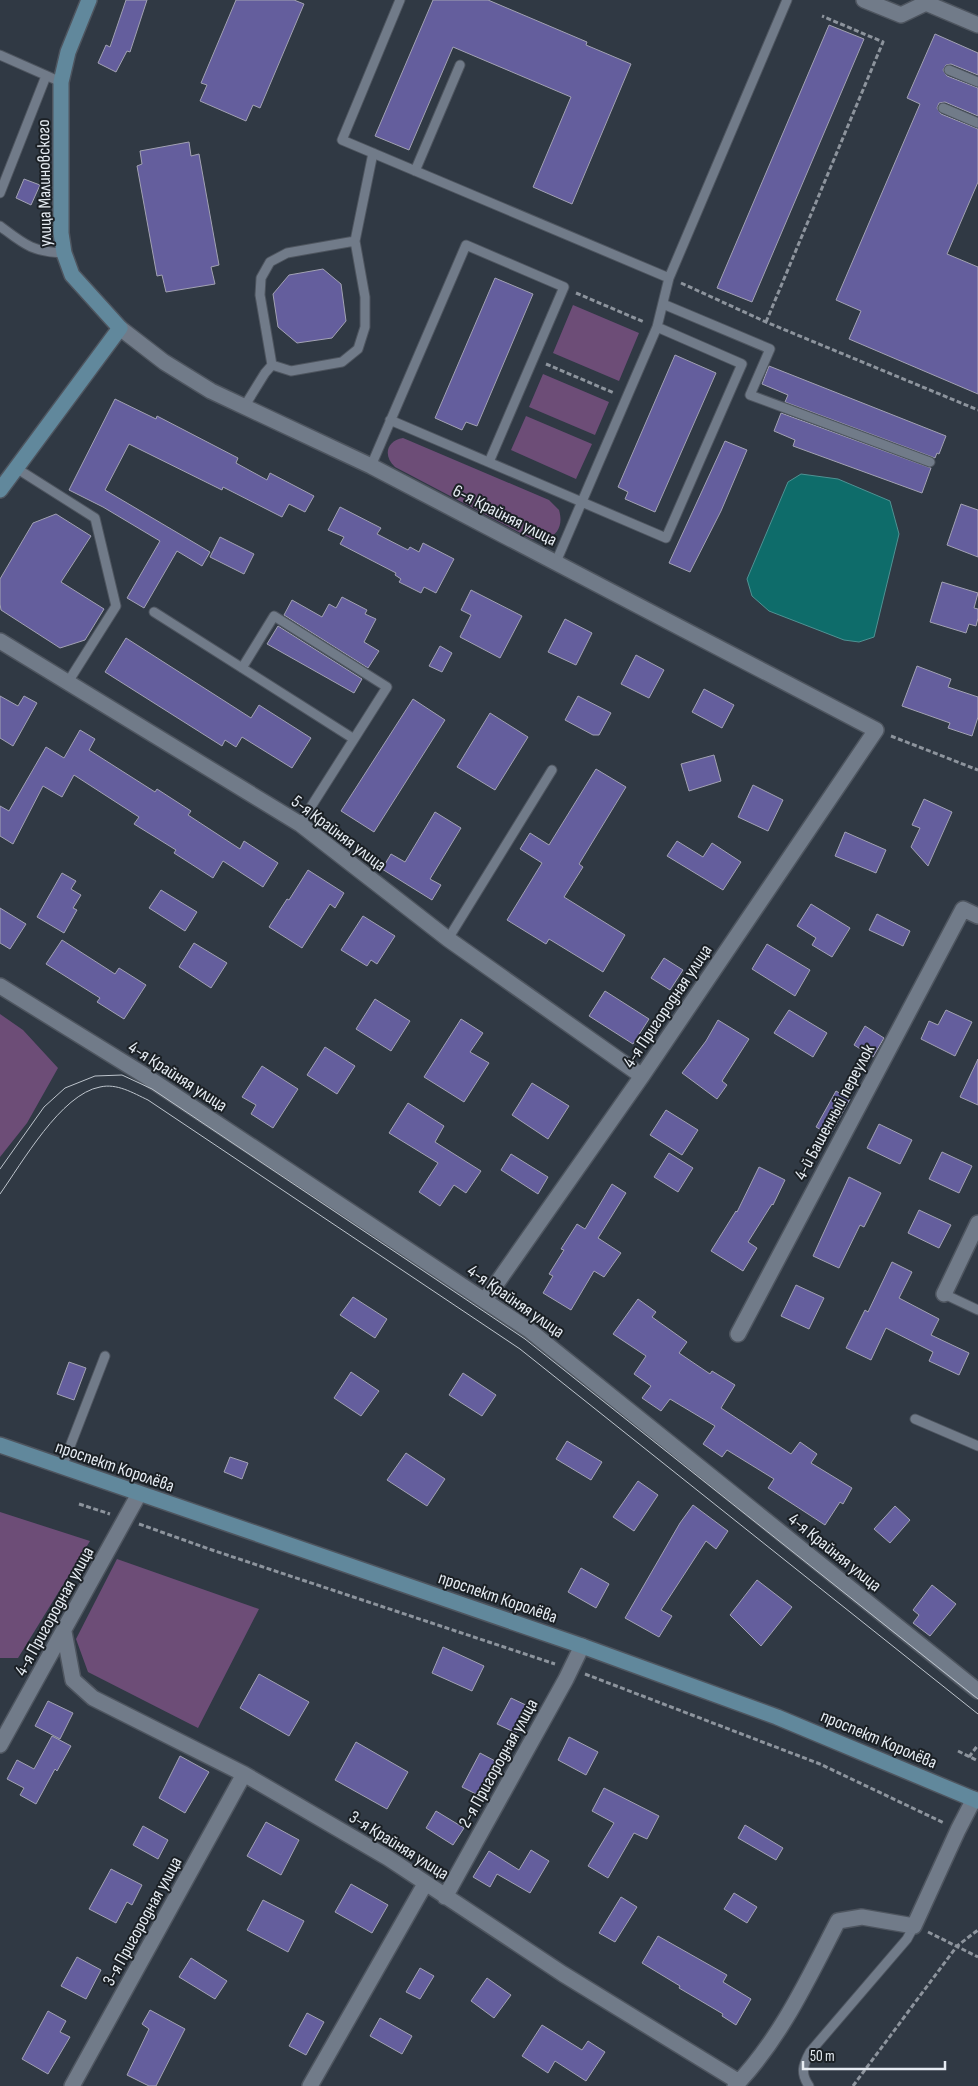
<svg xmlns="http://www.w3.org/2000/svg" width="978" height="2086" viewBox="0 0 978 2086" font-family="'Sofia Sans Condensed',sans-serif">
<rect width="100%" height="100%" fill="#303944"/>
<path fill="#6d4d77" d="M573,305L639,333L619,381L553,353Z
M543,374L609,402L595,435L529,407Z
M526,416L592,444L576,479L511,450Z
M403,438L549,500L559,510C563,524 559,534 546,540L532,539L395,467C383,456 386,441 403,438Z
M0,1014L23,1030L58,1068L27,1123L0,1157Z
M0,1512L90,1541L18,1658H0Z
M117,1559L259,1609L198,1728L88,1672L76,1639Z"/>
<path fill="#0e6c6a" stroke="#4f9293" d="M801,474L838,479L890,501L899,534L874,637L859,642L844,640L769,611L752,596L747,579L788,482Z"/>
<path fill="#645e9d" stroke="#a2a2b3" d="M126,0H147L130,52L127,51L116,72L98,63L106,45L110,47Z
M236,0H294L304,4L260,108L253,105L246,121L200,101L207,85L201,83Z
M433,0H488L587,42L586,45L631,64L572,204L533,187L571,97L453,47L409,150L375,136Z
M829,25L864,39L752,302L717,288Z
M935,34L978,53V75L951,64L946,65L943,70L947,76L978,88V116L945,102L939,103L937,108L941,114L978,129V182L947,254L978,267V394L849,339L861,311L836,300L920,104L907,98Z
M189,142L191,156L199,154L219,265L211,267L215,284L166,292L162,275L157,276L137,166L142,164L140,151Z
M24,179L40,185L31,205L16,198Z
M323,269L341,284L346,321L332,338L297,343L278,327L273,294L289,275Z
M495,278L533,294L477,426L466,422L462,430L435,418Z
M675,355L716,373L655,512L625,499L628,492L618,487Z
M769,366L946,436L939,454L937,453L935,458L785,402L788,395L762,384Z
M115,399L156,419L157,416L238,458L236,463L267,480L270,473L314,496L305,512L289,504L282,517L223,487L222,490L129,444L105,490L210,552L202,566L177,551L144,608L127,598L160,541L103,507L69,490Z
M781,413L931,468L922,493L793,446L795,440L774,431Z
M725,441L747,450L721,511L690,572L669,563Z
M961,504L978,510V557L947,545Z
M340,507L381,528L377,534L408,550L410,547L419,552L423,543L454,559L436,593L424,587L421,593L399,582L401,579L395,575L396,573L340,544L344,537L328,530Z
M56,514L91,536L61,582L104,609L85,640L60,648L1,610L0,604V579L33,523Z
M220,537L254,554L244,574L210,557Z
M942,582L978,593L974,608L978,609V618L976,626L969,624L966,633L930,622Z
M471,590L522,616L500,658L460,637L471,615L461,610Z
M342,597L367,610L365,614L376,619L364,642L379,651L368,668L284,615L292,600L322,617L329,604L336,608Z
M565,619L592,633L576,665L548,652Z
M278,626L362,679L354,693L267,644Z
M126,638L251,718L259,705L311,738L292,768L242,737L236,747L225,740L222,746L105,672Z
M440,646L452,653L442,672L429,666Z
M636,655L664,670L649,698L621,684Z
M917,666L951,679L948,687L978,697V717L972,736L948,728L950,723L902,706Z
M704,689L734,705L722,728L692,712Z
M0,696L18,706L24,696L37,703L13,746L0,738Z
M578,696L611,713L599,735H593L565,720Z
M413,699L445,720L374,832L341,811Z
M490,713L528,737L495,790L457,767Z
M80,730L95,739L89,750L155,792L157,789L191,811L188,815L240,849L244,841L278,863L263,887L223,861L213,878L174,853L176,850L134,824L139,817L74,775L62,797L43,786L13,844L0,836V806L9,811L46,747L64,758Z
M714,755L721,781L689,791L681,764Z
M596,769L626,787L579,864L583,867L564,897L625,935L603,972L549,939L546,944L507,920L542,863L520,849L530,833L549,845Z
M753,785L783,800L768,831L738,817Z
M924,799L952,812L928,866L911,847L920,828L912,825Z
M435,812L461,828L430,879L441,885L432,900L382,869L391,854L405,862Z
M845,832L886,850L876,873L835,856Z
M677,841L703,857L712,843L741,862L723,890L667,856Z
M308,870L344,893L335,908L330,904L302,948L269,927L287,899L289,900Z
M62,873L76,881L71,889L81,895L73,908L77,910L64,933L37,917Z
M161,890L197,912L185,931L149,908Z
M811,904L850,928L832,957L812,945L816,938L797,926Z
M0,908L26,924L10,949L0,943Z
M877,914L910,931L903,946L869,930Z
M363,916L395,936L377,964L371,960L367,966L341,950Z
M62,940L115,974L119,968L146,985L124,1019L97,1002L100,998L46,964Z
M194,943L227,963L211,988L179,967Z
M767,944L810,970L795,996L752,969Z
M664,958L683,970L670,990L651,978Z
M605,991L649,1019L633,1044L589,1016Z
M375,999L410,1021L391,1051L356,1029Z
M789,1010L827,1033L813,1057L774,1033Z
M946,1010L972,1022L955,1056L921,1039L929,1021L938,1025Z
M461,1019L483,1033L470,1052L489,1063L464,1102L424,1077Z
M718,1020L749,1039L722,1081L727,1085L717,1099L682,1073L706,1041Z
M865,1026L884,1038L873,1057L854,1045Z
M325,1047L355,1066L337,1094L307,1075Z
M978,1059V1105L960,1097Z
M262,1066L298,1089L273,1128L251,1114L256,1105L242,1097Z
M532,1083L569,1106L548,1139L512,1115Z
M836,1091L850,1099L830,1135L816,1127Z
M408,1103L444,1126L435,1142L481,1171L466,1193L454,1185L440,1206L419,1192L438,1163L389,1133Z
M666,1110L698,1130L682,1155L650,1135Z
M879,1124L912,1140L900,1164L867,1148Z
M942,1152L972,1166L959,1193L929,1179Z
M669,1153L693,1168L678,1192L654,1177Z
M511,1154L548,1177L538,1194L501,1170Z
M759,1167L785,1180L773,1205L772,1204L748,1242L757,1248L743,1271L711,1251L736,1211L737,1212Z
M849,1177L881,1193L864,1227L860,1225L839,1268L813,1256Z
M612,1184L626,1193L598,1238L621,1253L604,1277L594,1271L571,1310L543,1293L553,1276L549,1274L564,1250L561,1249L577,1224L585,1229Z
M919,1210L951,1225L939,1248L908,1233Z
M892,1262L912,1272L899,1298L939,1319L931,1335L969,1353L959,1375L929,1361L933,1352L886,1328L871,1360L846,1348L865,1310L868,1312Z
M796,1285L824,1298L809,1329L781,1316Z
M353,1297L387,1319L375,1338L340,1315Z
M638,1299L656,1312L652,1317L687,1342L679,1353L710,1374L712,1371L735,1385L721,1408L791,1454L800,1442L817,1454L811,1463L852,1488L843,1504L840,1502L825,1525L768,1488L774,1479L727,1450L722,1457L703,1444L715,1426L670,1399L661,1411L642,1398L651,1386L634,1374L646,1356L613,1334Z
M69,1362L86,1368L74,1400L57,1394Z
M351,1372L379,1391L361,1416L334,1398Z
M463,1373L496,1395L482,1416L449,1395Z
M567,1441L602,1462L591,1480L556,1459Z
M406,1453L445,1479L427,1506L387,1480Z
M230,1457L248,1463L242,1479L224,1472Z
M638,1481L658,1495L634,1531L613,1517Z
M693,1505L728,1531L716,1549L706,1541L661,1610L672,1616L659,1637L625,1618L680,1523Z
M895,1506L910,1520L890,1543L874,1529Z
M581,1568L609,1584L596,1608L568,1592Z
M757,1580L792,1607L761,1646L730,1615Z
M932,1585L956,1604L930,1636L913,1623L919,1615L913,1610Z
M443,1647L484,1666L472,1691L432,1673Z
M259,1674L309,1702L289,1736L240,1708Z
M511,1698L530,1707L516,1733L497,1724Z
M48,1701L73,1713L60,1739L35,1726Z
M52,1736L71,1746L57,1771L55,1769L36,1804L20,1795L24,1788L7,1779L17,1760L34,1769Z
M569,1737L598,1752L586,1775L558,1760Z
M356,1742L408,1772L387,1809L335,1780Z
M480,1753L499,1763L482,1797L462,1787Z
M180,1756L209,1772L185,1813L159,1798Z
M604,1788L659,1816L647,1839L634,1833L608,1878L588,1866L614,1823L592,1811Z
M436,1811L464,1828L453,1845L426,1828Z
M266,1822L299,1840L281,1875L247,1856Z
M745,1825L783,1848L776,1860L738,1838Z
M143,1826L168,1840L158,1859L133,1845Z
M531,1850L549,1861L530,1893L497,1874L490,1887L473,1877L489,1851L519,1870Z
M111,1869L142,1885L132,1905L127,1902L116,1923L89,1909Z
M351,1884L388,1905L372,1933L335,1912Z
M734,1893L757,1907L747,1923L724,1909Z
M621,1897L637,1907L615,1942L599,1933Z
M263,1900L304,1921L288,1952L247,1930Z
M658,1936L727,1975L723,1982L751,1999L736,2025L722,2016L723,2014L679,1988L680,1986L642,1963Z
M77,1957L101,1970L86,1999L61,1986Z
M191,1958L227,1981L215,1999L179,1977Z
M420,1968L434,1976L420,1999L406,1992Z
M487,1978L511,1995L494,2018L471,2001Z
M150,2010L185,2029L156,2086H149L127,2075L149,2029L142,2024Z
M48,2011L66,2021L60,2032L70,2037L48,2074L22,2059Z
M307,2013L324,2022L306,2055L289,2046Z
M380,2018L412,2036L402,2054L370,2036Z
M542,2025L582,2050L588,2041L605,2052L586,2081L555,2061L548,2073L522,2056Z"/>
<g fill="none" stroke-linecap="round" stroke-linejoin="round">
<g stroke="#4e555f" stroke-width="11">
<path id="lane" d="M400,0L342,140L669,278
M0,55L61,82
M949,70L978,82
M943,108L978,123
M415,171L460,65
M0,193L46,76
M0,226C24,244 32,252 64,253
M355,241L365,297V327L358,349L342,362L291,371L272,365L260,295L261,278L270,262L287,253Z
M355,241L373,153
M663,304L770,349L750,395L930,462
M244,407L265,373L272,365
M390,420L666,538L742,364L657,327
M371,466L466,245L564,287L489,462
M16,468L95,518L116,606L68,682
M556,562L657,327L669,278L787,0
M154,612L354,739L300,824
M242,668L274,616L387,687L354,739
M448,939L552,770
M944,1294L978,1310
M915,1419L978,1446
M62,1467L105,1356
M809,2086C800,2073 803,2065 810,2052L907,1939L914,1926"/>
</g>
<g stroke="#4e555f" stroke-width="18">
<path id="street" d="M864,0L901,15L926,3L978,25
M120,328L164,362L211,391L371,466L876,730L642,1076L485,1300
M0,641L300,824L448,939L642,1076
M0,986L144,1075L529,1330L978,1691
M944,1294L978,1223
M738,1334L963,909L978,916
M64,1632L73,1680L93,1698L244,1774L388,1858L563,1974L739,2082
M0,1745L139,1494
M445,1897L566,1679L582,1646
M72,2086L244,1774
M310,2086L425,1884
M735,2086C781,2038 808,1979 838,1921L862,1917L914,1926L958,1830L974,1799"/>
</g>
<g stroke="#4e555f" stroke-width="18">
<path id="secondary" d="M0,490L120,328L72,275L64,253L61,233V82L68,52L89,0
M0,1445L582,1646L777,1717L978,1801"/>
</g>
<path stroke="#8d949d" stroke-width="3" stroke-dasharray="5 2.5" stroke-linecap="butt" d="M681,283L766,322L978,410
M576,293L644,322
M766,322L883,42L822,16
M546,364L614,393
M891,736L978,770
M79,1504L110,1514
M139,1524L212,1550L555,1664
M585,1674L820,1764L944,1823
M958,1751L978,1761
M969,1757L978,1745
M928,1932L978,1957
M853,2086L957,1946L978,1930"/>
<use href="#lane" stroke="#717b89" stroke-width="9"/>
<use href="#street" stroke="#717b89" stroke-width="15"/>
<use href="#secondary" stroke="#61889c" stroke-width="15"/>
<path stroke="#bdc4cc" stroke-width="1" d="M0,1169L44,1107L65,1088L95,1076L122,1075L152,1089L525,1339L978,1699
M0,1194C22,1163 61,1094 100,1087C117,1083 133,1093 148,1100L520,1349L978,1714"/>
</g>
<g text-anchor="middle" stroke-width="4" stroke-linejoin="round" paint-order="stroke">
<g font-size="18" fill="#e6ecf3" stroke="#1b2025">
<text transform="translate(44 183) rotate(-91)" y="6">улица Малиновского</text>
<text transform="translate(505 515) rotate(27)" y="6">6-я Крайняя улица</text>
<text transform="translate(339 833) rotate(37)" y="6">5-я Крайняя улица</text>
<text transform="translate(667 1006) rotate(-56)" y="6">4-я Пригородная улица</text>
<text transform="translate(178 1076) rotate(33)" y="6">4-я Крайняя улица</text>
<text transform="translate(834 1112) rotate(-62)" y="6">4-й Башенный переулок</text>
<text transform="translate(516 1301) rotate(35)" y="6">4-я Крайняя улица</text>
<text transform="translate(115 1466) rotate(19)" y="6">проспект Королёва</text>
<text transform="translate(835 1552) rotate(39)" y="6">4-я Крайняя улица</text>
<text transform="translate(498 1597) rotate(19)" y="6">проспект Королёва</text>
<text transform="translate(54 1611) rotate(-61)" y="6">4-я Пригородная улица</text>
<text transform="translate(879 1739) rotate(23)" y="6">проспект Королёва</text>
<text transform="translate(498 1763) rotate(-61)" y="6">2-я Пригородная улица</text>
<text transform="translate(399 1845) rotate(32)" y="6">3-я Крайняя улица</text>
<text transform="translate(142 1921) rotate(-61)" y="6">3-я Пригородная улица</text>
</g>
</g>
<path d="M803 2061v8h142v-8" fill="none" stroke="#e6ecf3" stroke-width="2.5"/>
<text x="810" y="2061" font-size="15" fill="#e6ecf3" stroke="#1b2025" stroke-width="4" paint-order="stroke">50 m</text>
</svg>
